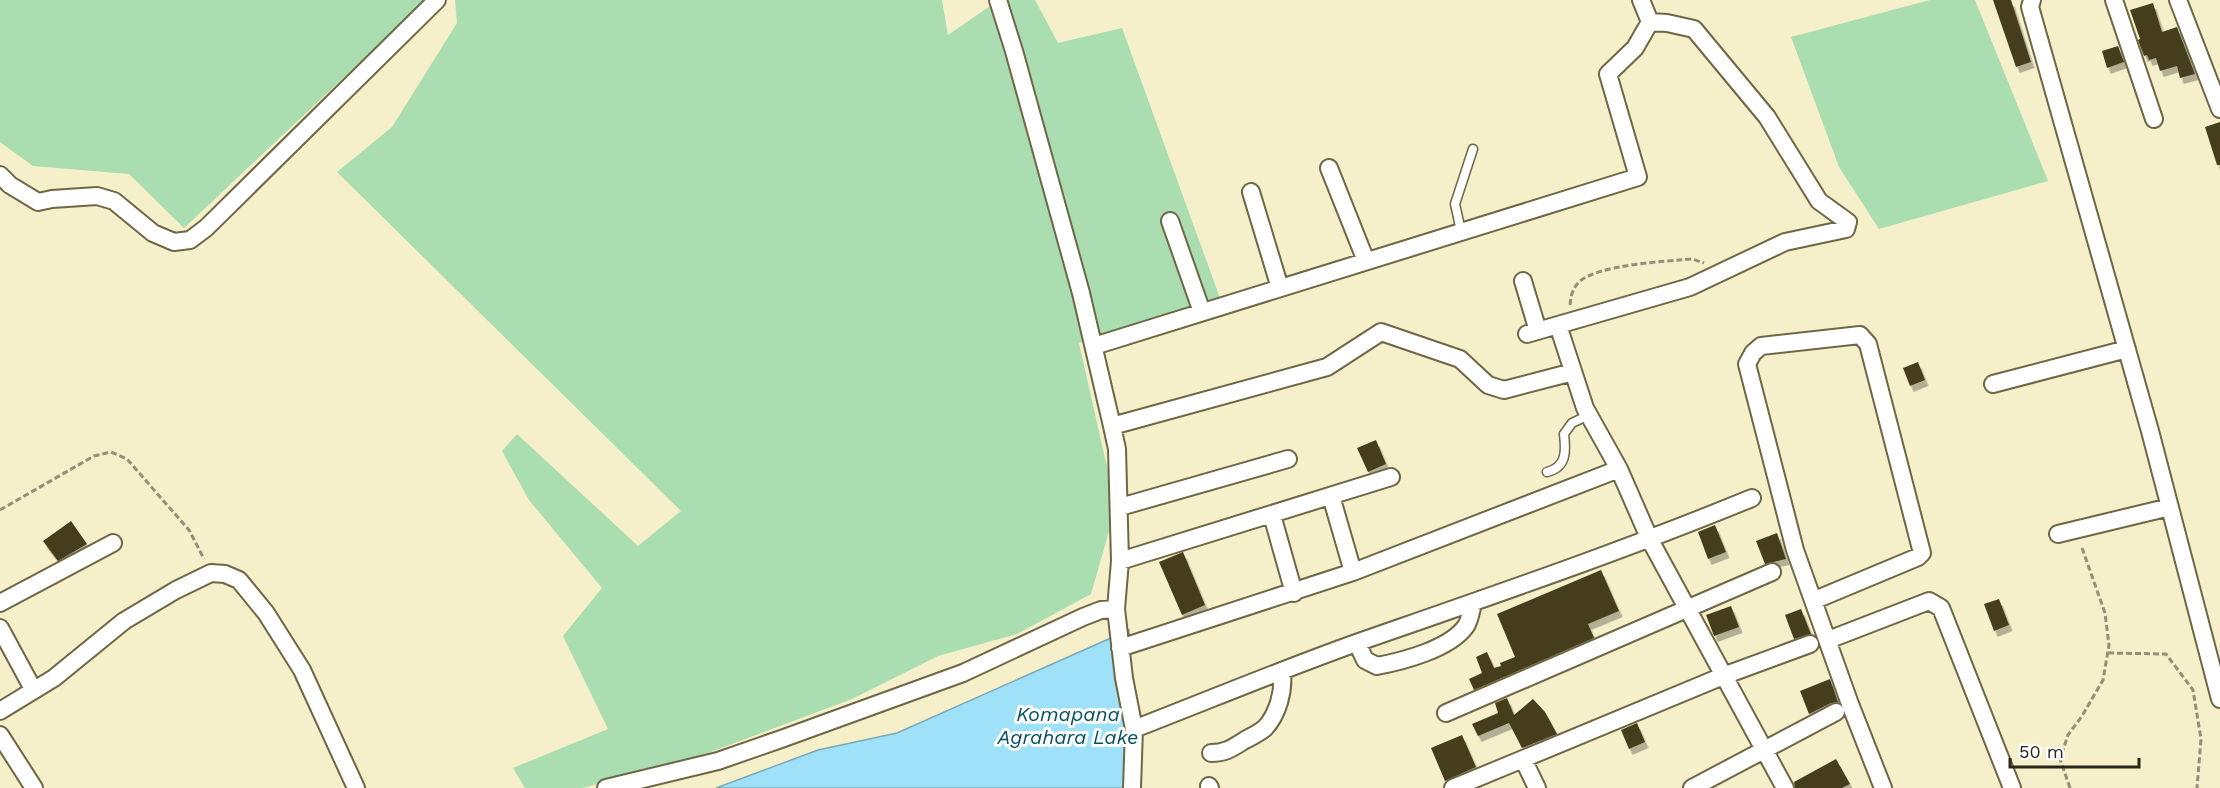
<svg xmlns="http://www.w3.org/2000/svg" width="2220" height="788" viewBox="0 0 2220 788" font-family="'Work Sans',sans-serif">
<defs>
<filter id="shadow"><feDropShadow dx="3.5" dy="6" stdDeviation="0" flood-color="#0004"/></filter>
</defs>
<rect width="100%" height="100%" fill="#f5efca"/>
<path fill="#aaddaf" d="M0,0H426L184,228L129,174L33,166L0,142Z
M455,0H942L948,35L999,0H1035L1058,43L1122,28L1221,301L1079,343L1116,507L1091,594L1017,634L938,656L852,699L692,759L583,788H525L513,768L608,729L563,636L602,588L529,500L502,451L517,434L638,546L681,511L337,172L392,127L457,23Z
M1930,0H1975L2048,181L1879,229L1839,167L1791,37Z"/>
<path fill="#9fe1f9" stroke="#7ba9b6" stroke-width="1.5" d="M1129,630L1137,788H716L818,750L897,733Z"/>
<path fill="#443e1f" filter="url(#shadow)" d="M1993,0H2011L2031,62L2016,67Z
M2153,3L2162,32L2177,27L2195,74L2180,78L2177,66L2160,71L2156,58L2149,60L2147,55L2144,56L2138,40L2140,39L2130,10Z
M2118,46L2124,62L2107,68L2102,51Z
M2220,122V165H2217L2205,127Z
M1918,362L1925,380L1910,386L1903,368Z
M1376,440L1386,464L1368,472L1357,448Z
M71,521L87,544L58,561L43,541Z
M1715,525L1726,552L1708,559L1698,532Z
M1777,533L1786,559L1765,564L1756,541Z
M1183,552L1205,605L1182,615L1159,562Z
M1601,570L1619,611L1588,624L1594,638L1474,690L1469,679L1482,673L1476,657L1487,652L1494,668L1501,666L1500,663L1515,657L1497,614Z
M1999,599L2009,625L1994,631L1984,604Z
M1731,606L1739,627L1714,636L1706,615Z
M1801,609L1811,634L1794,639L1785,615Z
M1830,679L1838,702L1831,703L1809,714L1800,691Z
M1507,698L1514,715L1533,699L1545,712L1557,734L1522,748L1509,723L1478,736L1472,724L1498,713L1495,703Z
M1637,723L1645,742L1629,749L1621,730Z
M1462,735L1476,767L1445,781L1431,748Z
M1836,759L1850,784L1842,788H1795L1794,782Z"/>
<g fill="none" stroke-linecap="round" stroke-linejoin="round">
<g stroke="#6d6746" stroke-width="11">
<path id="service" d="M1461,231L1455,204L1473,149
M1547,472C1567,467 1566,451 1564,434L1572,423L1589,415"/>
</g>
<g stroke="#6d6746" stroke-width="20">
<path id="minor" d="M998,0L1014,51L1081,293L1112,426L1117,449L1120,561
M2032,0L2030,7L2150,431L2220,699
M2114,0L2154,119
M2178,0L2220,109
M1329,168L1366,261
M0,175L10,185L38,202L52,199L97,196L114,201L153,233L174,242L190,240L206,228L437,0
M1251,192L1280,288
M1170,221L1202,312
M1523,281L1538,331
M1558,325L1690,287L1785,242L1846,229L1848,222L1819,201L1767,117L1694,29L1667,23L1650,22L1641,0
M1527,334L1558,325L1585,408L1619,469L1650,540L1785,788
M1094,346L1638,177L1608,74L1635,48L1650,22
M1993,384L2127,349
M1112,426L1327,367L1381,332L1460,359L1488,385L1504,390L1573,372
M1391,477L1120,561L1116,609L1124,678L1134,729C1209,700 1283,669 1359,642C1491,596 1623,551 1752,498
M1331,496L1353,572
M1120,507L1288,459
M1272,515L1294,593
M2058,534L2170,507
M1815,600L1918,557L1922,553L1868,344L1860,335L1761,346L1753,353L1747,364L1795,550L1850,704L1883,788
M0,603L113,543
M0,628L33,689
M1828,640L1929,601L1941,608L2012,788
M1357,643L1365,660L1377,666C1403,661 1450,649 1466,626C1470,620 1471,610 1473,604
M1120,648L1353,572L1619,469
M0,711L54,678L124,621L176,590L211,573L225,574L239,580L266,613L302,670L356,788
M1446,713L1772,572
M0,735L34,788
M1211,753C1226,753 1232,748 1245,740C1251,737 1259,733 1265,728C1278,714 1284,691 1282,672
M1523,759L1537,788
M1209,786L1210,788
M606,788L718,761L784,738L963,673L1083,617L1101,610L1116,609
M1132,788L1134,729
M1453,788L1723,676L1810,644
M1692,788L1836,712"/>
</g>
<path stroke="#948f75" stroke-width="3" stroke-dasharray="6 3" stroke-linecap="butt" d="M1570,305C1571,296 1572,290 1578,283C1594,265 1666,261 1692,259L1704,263
M0,510L94,456L111,452L127,459L189,530L204,559
M2108,653L2166,654L2193,690L2201,739L2197,788
M2070,788L2060,759L2068,735L2082,716L2103,680L2109,645L2105,613L2081,545"/>
<use href="#service" stroke="#fff" stroke-width="8"/>
<use href="#minor" stroke="#fff" stroke-width="16"/>
</g>
<g text-anchor="middle" stroke-width="6" stroke-linejoin="round" paint-order="stroke">
<g font-size="20" font-style="italic" fill="#035064" stroke="#fff">
<text x="1068" y="721">Komapana<tspan x="1068" dy="23">Agrahara Lake</tspan></text>
</g>
</g>
<path d="M2010 758v9h129v-9" fill="none" stroke="#282618" stroke-width="3"/>
<text x="2019" y="758" font-size="18" fill="#282618" stroke="#ffffff" stroke-width="4.5" paint-order="stroke">50 m</text>
</svg>
